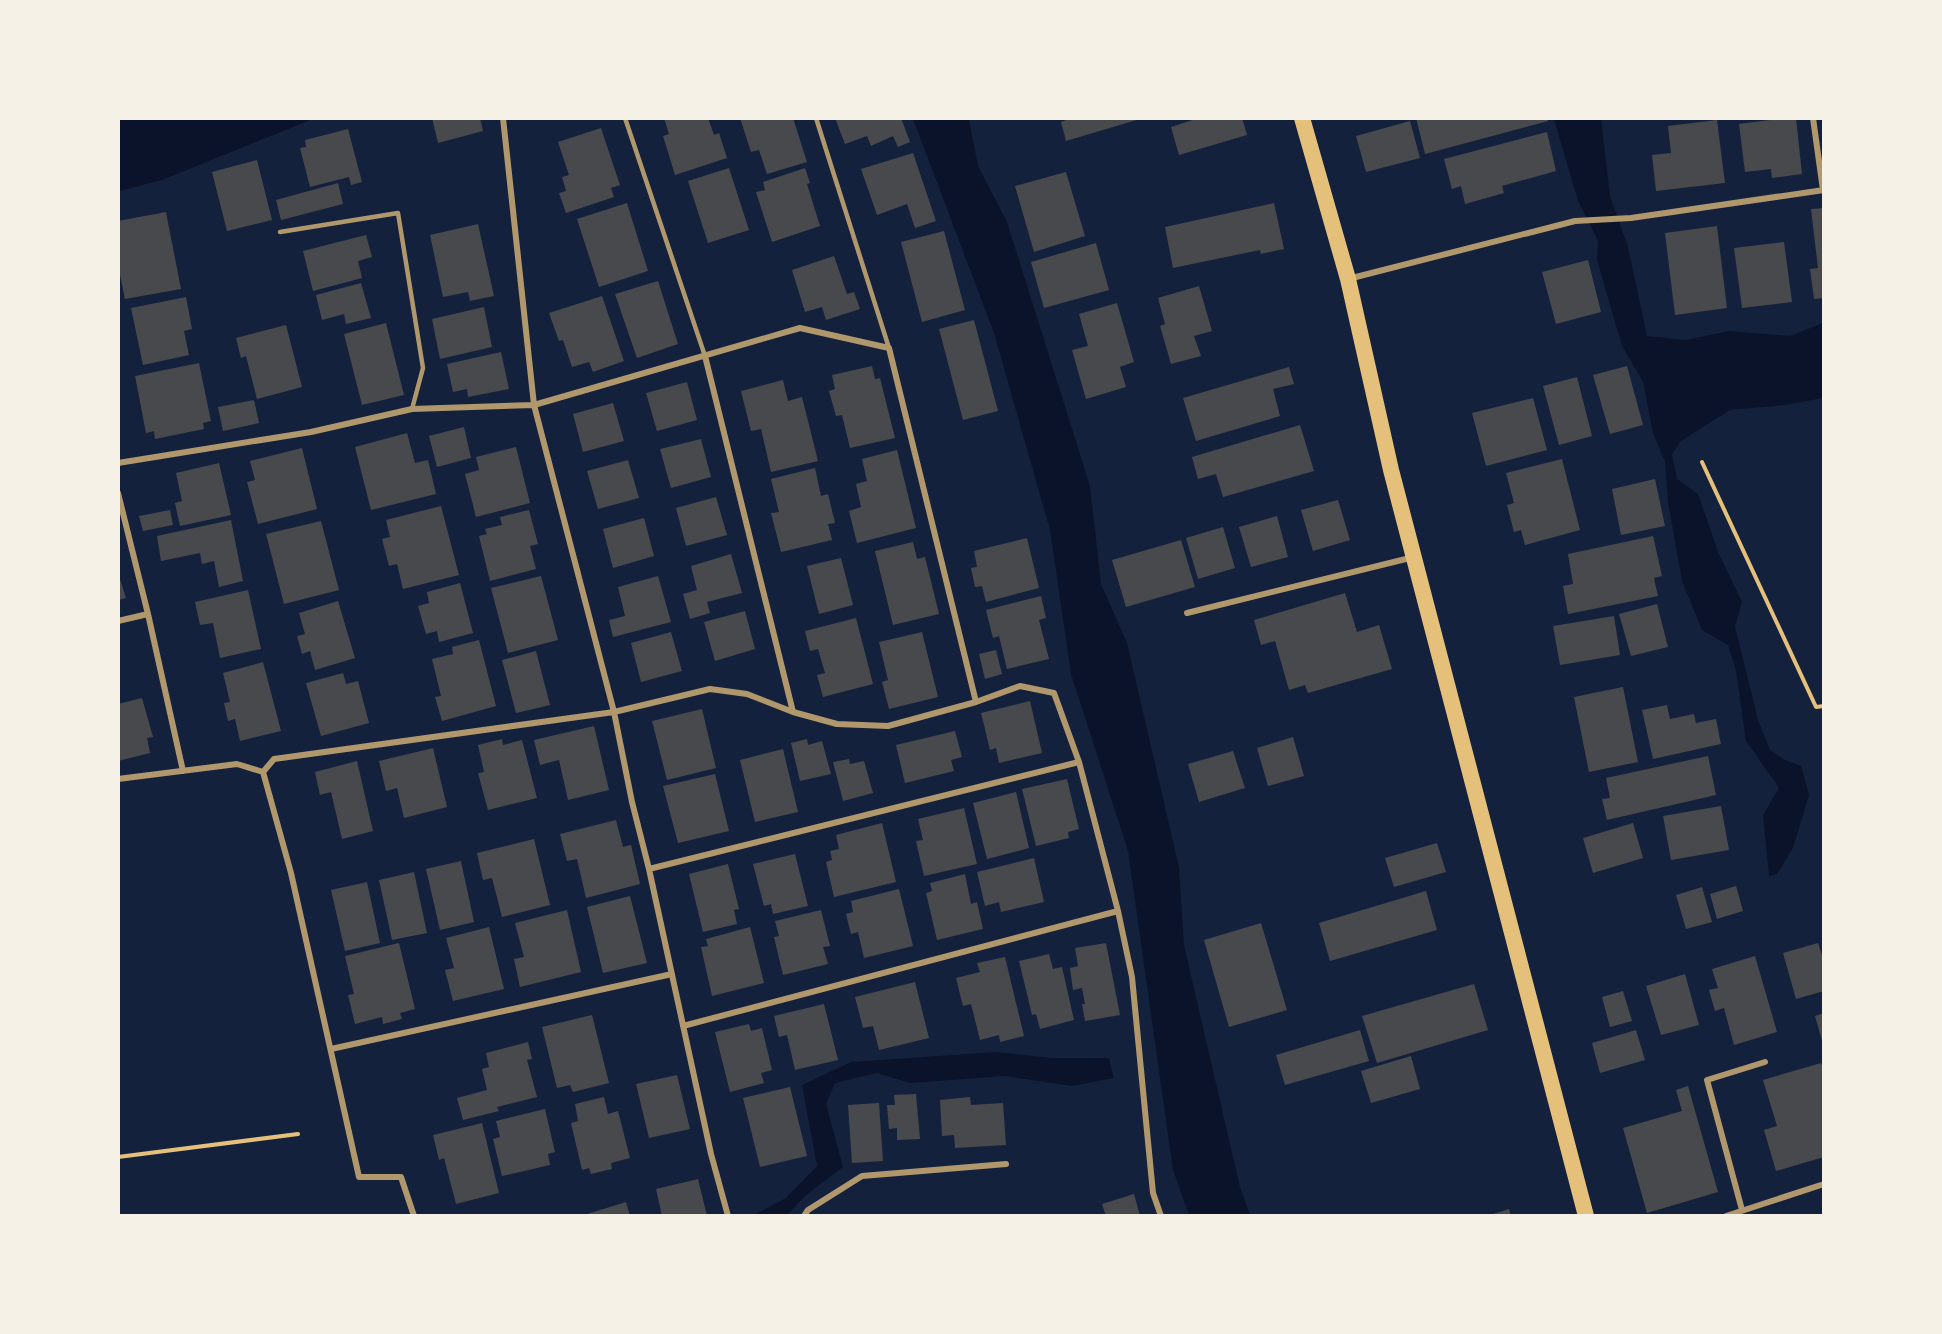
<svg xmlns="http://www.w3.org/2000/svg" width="1942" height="1334" viewBox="0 0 1942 1334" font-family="'Exo 2',sans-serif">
<rect width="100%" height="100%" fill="#14213d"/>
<path fill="#0b132b" d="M119,118H313V119L162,180L119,191Z
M913,119H969L978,166L1007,222L1090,486L1101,584L1127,643L1179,867L1184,945L1240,1187L1250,1215H1189L1173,1170L1128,851L1071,674L1050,530L994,333Z
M1554,119H1601L1610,196L1628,247L1647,336L1686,340L1729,331L1790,336L1823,323V398L1786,405L1730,410L1681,441L1672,454L1677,479L1698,494L1719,554L1742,602L1735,626L1758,720L1770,750L1785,760L1801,766L1809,795L1793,848L1777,874L1769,876L1763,815L1779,788L1746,741L1736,671L1728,645L1702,630L1682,581L1668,502L1665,462L1653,433L1643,382L1622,346L1597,260L1598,241L1578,201Z
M996,1052L1052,1058H1109L1114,1078L1072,1086L1005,1076L910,1083L877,1073L835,1083L826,1104L843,1167L805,1196L787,1215H754L786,1198L817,1166L802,1085L851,1062Z"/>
<path fill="#48494c" d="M432,118H480L483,131L438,143Z
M664,118H708L714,135L719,133L727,158L675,175L663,136L669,134Z
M740,118H793L807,162L767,174L759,150L751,152Z
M835,118H901L910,142L898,147L893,136L871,146L867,136L845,144Z
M1071,118H1140V119L1066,141L1061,122Z
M1199,118H1242L1247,135L1179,155L1171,127Z
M1416,118H1547L1548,121L1425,154Z
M1785,118H1796L1802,174L1772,178L1771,169L1745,172L1739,124Z
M1717,120L1725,183L1656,191L1652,155L1671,153L1668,126Z
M1410,121L1420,158L1366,172L1356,136Z
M601,128L620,185L611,188L614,197L566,213L559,193L566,191L562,177L569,175L558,142Z
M348,129L362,182L351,185L349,177L310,187L300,148L306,147L305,140Z
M1547,132L1556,171L1502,186L1504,193L1465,204L1461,186L1452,189L1444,159Z
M913,153L936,221L915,228L907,204L877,215L861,169Z
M257,160L272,220L227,231L212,172Z
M729,168L749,230L708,243L688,181Z
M805,168L810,183L807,184L820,226L772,242L756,192L765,190L763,182Z
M1066,172L1085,236L1034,252L1015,186Z
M338,183L343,204L281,220L276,200Z
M627,203L648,271L599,287L577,219Z
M1274,203L1284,249L1261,254L1260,250L1173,268L1165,227Z
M1824,208V298L1814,299L1810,269L1818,268L1811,209Z
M166,212L181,289L125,299L118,265V221Z
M478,224L494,296L470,301L468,292L443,297L430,235Z
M1717,226L1727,308L1675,315L1665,233Z
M944,231L965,310L922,322L901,242Z
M366,235L372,257L358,261L362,278L313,291L303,251Z
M1784,242L1792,302L1742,308L1734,248Z
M1096,243L1109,290L1044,308L1031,262Z
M834,256L847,294L854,292L860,309L826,320L822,307L805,312L792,270Z
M1588,260L1601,312L1556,324L1542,272Z
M658,281L678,344L637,358L615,294Z
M361,283L371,318L346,324L344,314L322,320L316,295Z
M1199,286L1212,331L1194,336L1201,356L1171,364L1160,326L1165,324L1158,298Z
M602,296L624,361L593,372L589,362L572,367L563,340L559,341L549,313Z
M186,297L192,329L184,331L189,355L143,365L131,308Z
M1117,303L1134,362L1120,367L1126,387L1086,399L1072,350L1088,346L1079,314Z
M484,307L492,347L440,359L432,319Z
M974,320L998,411L963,420L939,329Z
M386,323L404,395L362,405L344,334Z
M286,325L302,387L257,399L246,356L241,358L236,338Z
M501,352L509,389L468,397L467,389L453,392L447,364Z
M199,363L211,421L203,423L204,429L155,439L154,431L146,433L135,376Z
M872,366L875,379L880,378L895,438L850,448L842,415L836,416L829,391L835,389L832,375Z
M1627,366L1643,425L1610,434L1593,375Z
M1289,367L1294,384L1273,389L1280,416L1196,441L1183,398Z
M1577,377L1592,436L1559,445L1543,386Z
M783,380L788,401L802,397L818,461L771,472L761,429L751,431L741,391Z
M687,382L697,420L657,431L646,393Z
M1533,398L1547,450L1486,466L1472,413Z
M254,400L259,423L223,431L218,407Z
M613,403L624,441L583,452L573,414Z
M1300,425L1314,471L1223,497L1216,474L1198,479L1192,457Z
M464,427L471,458L437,467L429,436Z
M407,433L415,463L428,460L436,494L371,510L355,447Z
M701,439L711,477L671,488L660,449Z
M516,447L530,503L476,517L465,474L479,470L476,457Z
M302,448L317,509L258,524L247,482L255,480L250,461Z
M897,450L916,528L857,543L849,511L861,507L856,484L867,481L862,459Z
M1562,459L1580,530L1525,545L1521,530L1514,532L1507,505L1514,503L1506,473Z
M628,460L639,498L598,509L587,471Z
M219,463L231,515L180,526L175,503L182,501L176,473Z
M815,468L821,496L828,494L835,523L828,524L832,540L781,552L771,513L779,512L771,479Z
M1655,479L1665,526L1621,535L1612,489Z
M716,497L727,535L686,546L676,508Z
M1338,500L1350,540L1313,551L1301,510Z
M441,506L459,575L403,589L397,564L389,566L382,539L390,537L386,520Z
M170,510L173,525L143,531L139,516Z
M529,510L538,544L530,546L536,569L490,581L479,536L487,534L485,529L502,525L500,517Z
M1277,516L1288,557L1251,567L1239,527Z
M644,518L654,556L613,568L603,529Z
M231,520L243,581L219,587L214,561L202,564L200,553L161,561L157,536Z
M321,521L339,590L284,604L266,534Z
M1223,527L1235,568L1198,579L1186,538Z
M1653,536L1662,576L1654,578L1658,596L1568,614L1563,586L1573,584L1568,554Z
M1027,538L1039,588L986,602L982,586L975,587L971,568L977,567L974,551Z
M1181,540L1195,587L1126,607L1112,560Z
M913,542L917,559L925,557L939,614L893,625L875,551Z
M731,554L742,593L707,602L710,613L690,619L683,594L697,590L691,566Z
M841,558L853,605L819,614L807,566Z
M118,573L126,598L118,600Z
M541,576L558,640L508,653L491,588Z
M658,576L671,622L613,637L609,620L625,616L618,587Z
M460,583L473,633L439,642L437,631L426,634L418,606L429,603L427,592Z
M248,590L261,649L220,658L213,623L200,625L195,602Z
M1345,593L1357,632L1379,625L1392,669L1308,693L1305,685L1289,690L1275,641L1261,645L1254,620Z
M1041,596L1046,618L1039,620L1049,659L1007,669L999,636L993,638L986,610Z
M338,601L355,658L315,670L310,651L302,654L297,636L305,634L299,613Z
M1657,604L1668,647L1631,656L1619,614Z
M745,611L755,649L715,661L704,622Z
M1614,616L1620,655L1560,665L1553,626Z
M856,618L873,684L823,697L817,675L825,673L818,649L810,651L805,631Z
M671,632L682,671L641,682L631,643Z
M922,632L938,697L889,709L882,682L888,680L879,642Z
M479,640L496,706L442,721L435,697L441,696L432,659L453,654L452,647Z
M996,650L1002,674L985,679L979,654Z
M536,651L550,705L516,713L502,660Z
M263,662L281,731L240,741L235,719L228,721L224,703L230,702L223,673Z
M343,673L346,684L358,681L369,723L321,736L306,683Z
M1623,687L1638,762L1589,772L1574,697Z
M142,698L153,737L147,738L150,753L118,761V704Z
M1030,701L1042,753L999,763L996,748L990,750L981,713Z
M1667,705L1670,719L1694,714L1696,723L1716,719L1721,744L1653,759L1642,710Z
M702,709L716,768L667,780L652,721Z
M594,726L609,790L568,800L559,760L540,765L534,740Z
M955,731L962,757L951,760L954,771L905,783L896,745Z
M1293,737L1304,776L1268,786L1257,748Z
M502,739L503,745L522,740L537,798L488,810L478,773L484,772L478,745Z
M807,739L808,745L822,741L831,774L800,781L791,743Z
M433,748L447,807L404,818L397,788L386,791L379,761Z
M783,749L798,812L755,822L740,760Z
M1233,751L1245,788L1199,802L1188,764Z
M1708,756L1716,795L1607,820L1602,799L1610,798L1606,778Z
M849,759L850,764L864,761L873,793L843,801L833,762Z
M357,761L373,831L342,839L331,792L320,795L315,772Z
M715,774L729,831L678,843L663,786Z
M1067,779L1079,829L1068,832L1069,838L1036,846L1022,789Z
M1016,792L1029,848L987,859L973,803Z
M1721,806L1729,850L1671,860L1663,816Z
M964,808L977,864L924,876L916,841L923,840L918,819Z
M616,820L623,847L631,845L640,884L586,898L577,859L567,861L560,834Z
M882,823L896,882L834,897L826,862L832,860L830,851L839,849L836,835Z
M1633,823L1643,858L1593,873L1583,838Z
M534,839L550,905L502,917L492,878L483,880L477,853Z
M1437,843L1446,872L1394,887L1385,858Z
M795,854L808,906L773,914L771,904L764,906L753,864Z
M1034,858L1044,902L1001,912L999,902L985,906L977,872Z
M461,861L474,922L440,930L426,869Z
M728,864L739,909L734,910L737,924L703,932L689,874Z
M414,872L427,933L392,940L379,880Z
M965,874L971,904L977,902L983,929L937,940L926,893L932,891L930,883Z
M367,882L380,943L345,951L331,890Z
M1736,886L1743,911L1717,919L1710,894Z
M1702,887L1712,922L1686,929L1676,895Z
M899,889L913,946L864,958L858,932L851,934L846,914L853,912L851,901Z
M1426,891L1437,930L1330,961L1319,923Z
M630,896L647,963L603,973L587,907Z
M567,910L581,972L520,987L514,959L524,957L515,923Z
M821,910L830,946L823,947L828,964L783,975L774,937L779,936L775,921Z
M1261,923L1287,1010L1229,1027L1204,940Z
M489,927L504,989L453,1001L445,970L454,968L446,938Z
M750,927L764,983L712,996L701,947L708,946L706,939Z
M399,943L415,1009L400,1013L402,1019L383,1024L382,1017L355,1024L348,995L354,994L345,956Z
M1106,943L1120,1015L1085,1021L1082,1004H1085L1082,988L1073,990L1070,968L1078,966L1075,948Z
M1818,943L1824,961V991L1796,999L1783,953Z
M1049,954L1053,969L1062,967L1074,1020L1040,1029L1036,1014L1032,1015L1019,961Z
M1755,956L1777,1032L1734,1045L1724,1008L1715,1011L1709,990L1718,988L1712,969Z
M1005,957L1024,1036L1000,1042L999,1035L980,1040L971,1004L963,1006L956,978L980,972L977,963Z
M1685,974L1699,1025L1661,1035L1646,986Z
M915,982L929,1038L879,1050L873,1026L863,1028L855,997Z
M1474,984L1488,1030L1377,1063L1362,1016Z
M1623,991L1632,1021L1610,1027L1602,997Z
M824,1004L838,1060L795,1070L787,1035L779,1037L774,1016Z
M1824,1013V1044H1823L1815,1016Z
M592,1015L609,1083L573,1092L570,1085L557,1088L542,1027Z
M749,1024L751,1031L762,1028L772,1070L761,1073L764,1083L730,1092L715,1032Z
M1360,1030L1369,1061L1285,1085L1276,1055Z
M1636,1030L1645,1060L1600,1073L1592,1043Z
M528,1042L532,1059L527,1060L537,1097L497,1107L499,1111L463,1120L457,1098L487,1090L482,1069L489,1067L486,1053Z
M1411,1056L1420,1089L1371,1103L1361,1071Z
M1821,1063L1824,1070V1157L1776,1171L1764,1130L1777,1126L1763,1080Z
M677,1075L690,1129L649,1138L636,1084Z
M1688,1086L1718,1192L1647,1213L1623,1128L1682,1111L1676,1090Z
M790,1087L807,1156L760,1167L743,1098Z
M916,1094L920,1139L897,1140V1128L889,1129L887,1105H895L894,1095Z
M604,1097L608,1114L618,1111L630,1158L611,1163L612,1169L591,1174L589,1168L582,1170L571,1123L578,1121L575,1104Z
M970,1097L971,1105L1003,1103L1006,1145L955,1148L954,1135L942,1136L940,1100Z
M879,1103L883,1161L852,1163L848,1105Z
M545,1109L555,1152L548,1154L550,1165L502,1176L493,1139L500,1137L496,1121Z
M482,1123L499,1193L456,1204L444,1158L439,1160L433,1135Z
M698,1179L707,1216H662L656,1189Z
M1134,1194L1140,1216H1106L1102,1204Z
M626,1202L630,1216H584V1215Z
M1509,1209L1511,1216H1490V1215Z"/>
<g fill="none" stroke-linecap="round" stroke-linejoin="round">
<path stroke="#e5c07b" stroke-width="4" d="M1702,462L1816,707L1824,706
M118,1157L298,1134"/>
<path stroke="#b1986c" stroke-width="4.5" d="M625,118L705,356
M816,118L889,348
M280,232L398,213L423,368L412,409"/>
<path stroke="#b1986c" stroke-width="6" d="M503,118L534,405L614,712L632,802L649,869L711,1154L728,1216
M1813,118L1823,190
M1348,279L1575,221L1631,218L1824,190
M705,356L793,712
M118,463L311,432L412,409L534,405L800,328L889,348L976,702
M118,493L148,614L118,621
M1187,613L1414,557
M148,614L183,771
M263,772L274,759L614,712L710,689L747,694L793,712L837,724L888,726L976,702L1020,686L1054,693L1079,762L1118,911L1132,977L1153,1193L1161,1216
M118,779L237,764L263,772L291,873L359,1177H401L414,1216
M649,869L1079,762
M683,1026L1118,911
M331,1049L672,974
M1742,1210L1707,1080L1765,1062
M804,1216L808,1210L862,1176L1006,1164
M1726,1216L1824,1184"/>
<path stroke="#e5c07b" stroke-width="16" d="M1302,118L1348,279L1391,470L1586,1216"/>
</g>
<rect width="1942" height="1334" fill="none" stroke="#f6f1e7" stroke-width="240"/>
</svg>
